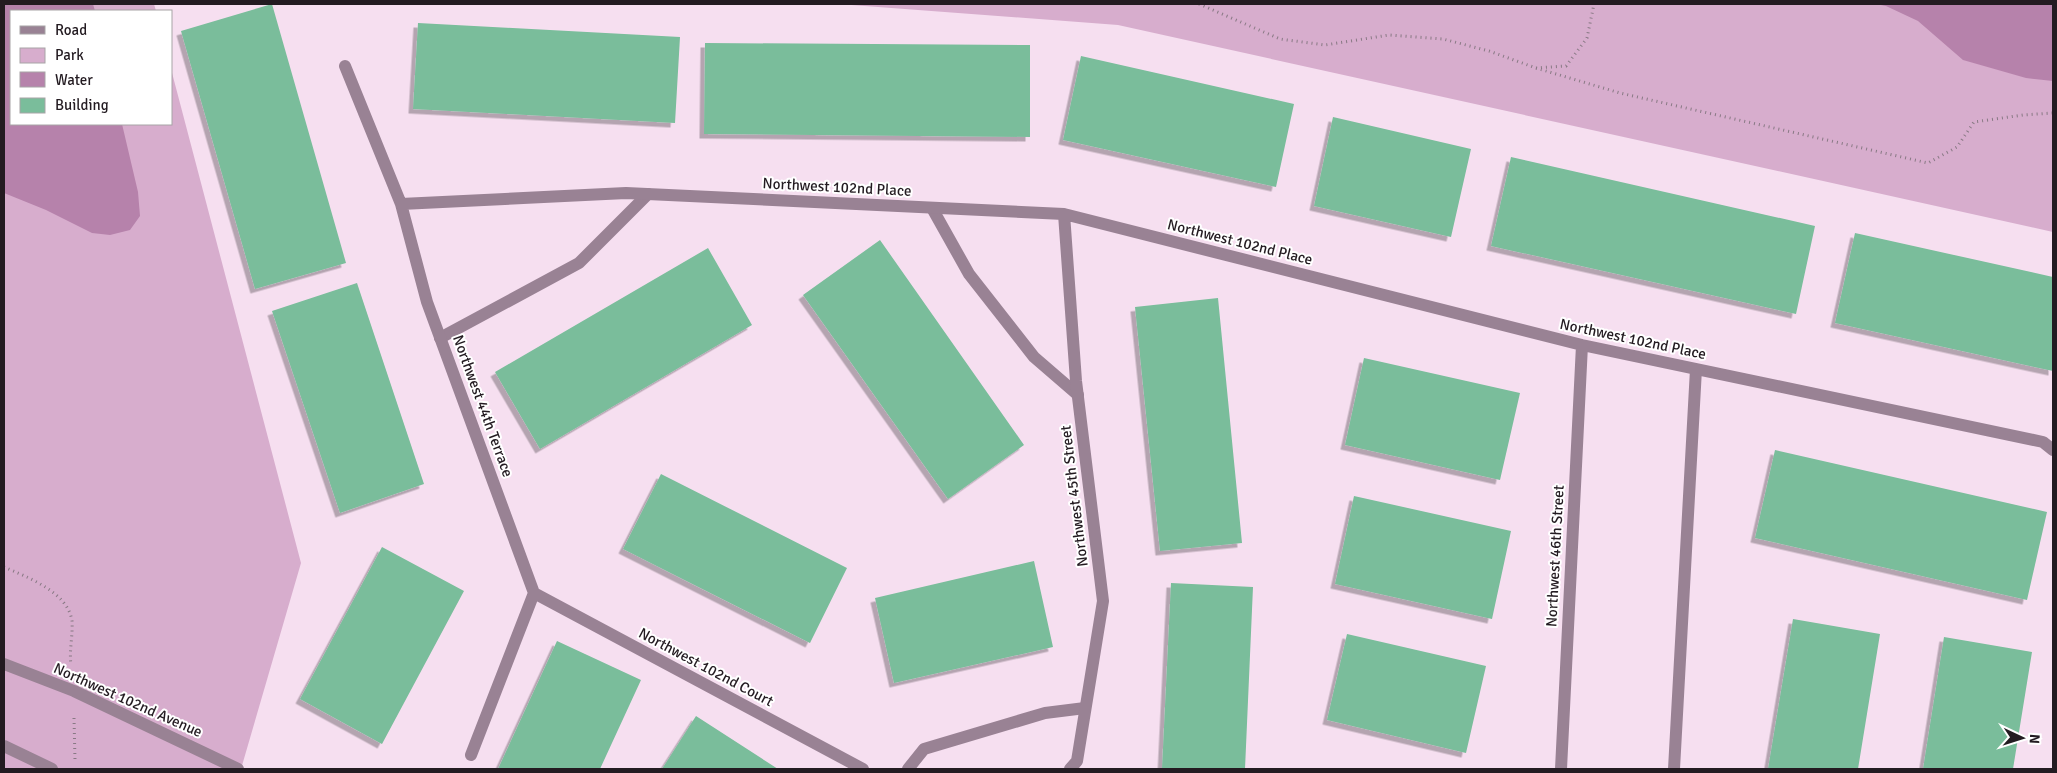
<svg xmlns="http://www.w3.org/2000/svg" width="2057" height="773" viewBox="0 0 2057 773" font-family="Signika,sans-serif">
<defs>
<filter id="shadow"><feDropShadow dx="-4.5" dy="4.5" stdDeviation="0" flood-color="#0004"/></filter>
</defs>
<rect width="100%" height="100%" fill="#f6dff0"/>
<path fill="#d7adcd" d="M4,4H154L156,11H11V124H171V69L301,563L241,769H4Z
M838,4H2053V232L1118,25Z"/>
<path fill="#b682ab" d="M4,4H93L95,11H11V124H122L138,192L140,216L130,230L110,235L92,233L46,210L4,193Z
M1876,4H2053V81L2026,78L1963,60L1918,21L1886,6Z"/>
<path fill="#7abd9b" filter="url(#shadow)" d="M272,4L346,263L255,289L181,31Z
M418,23L680,37L675,123L413,109Z
M705,43L1030,45V137L704,134Z
M1081,56L1294,104L1276,187L1063,140Z
M1333,117L1471,149L1451,237L1314,206Z
M1511,157L1815,226L1796,314L1491,246Z
M1855,233L2053,277V371L1835,323Z
M880,240L1024,445L948,499L803,295Z
M708,248L752,325L540,449L495,372Z
M357,283L424,484L340,513L272,311Z
M1218,298L1242,543L1160,551L1135,307Z
M1364,358L1520,393L1500,480L1345,445Z
M1775,450L2047,512L2027,600L1755,538Z
M661,474L847,568L810,643L623,549Z
M1354,496L1511,531L1492,619L1335,584Z
M382,547L464,591L382,744L300,699Z
M1034,561L1053,647L894,683L875,598Z
M1171,583L1253,587L1245,769H1162Z
M1793,619L1880,634L1858,769H1768Z
M1347,634L1486,666L1466,753L1327,720Z
M1944,637L2032,652L2013,769H1923Z
M557,641L641,680L600,769H498Z
M696,716L778,769H662Z"/>
<g fill="none" stroke-linecap="round" stroke-linejoin="round">
<path stroke="#887984" stroke-width="3" stroke-dasharray="1 4" stroke-linecap="butt" d="M1199,4L1280,39L1325,45L1389,35L1443,39L1489,51L1536,68L1566,66L1587,38L1594,4
M1536,68L1620,93L1928,163L1957,147L1974,122L2023,115L2053,113
M4,567C27,577 68,592 72,621C73,636 69,650 71,665
M74,718L75,760"/>
<path stroke="#998294" stroke-width="12" d="M932,208L969,274L1034,357L1078,395
M440,338L579,263L648,194
M908,769L924,749L1045,713L1085,708"/>
<path stroke="#998294" stroke-width="12" d="M345,66L401,204L427,302L534,593L471,755
M401,204L626,193L1064,214L1582,345L2043,442L2053,450
M1064,214L1076,381L1103,601L1077,761L1070,769
M534,593L863,769
M1561,769L1582,345
M1674,769L1696,369"/>
<path stroke="#998294" stroke-width="12" d="M4,664L74,691L238,769
M4,746L52,769"/>
</g>
<g text-anchor="middle" stroke-width="4" stroke-linejoin="round" paint-order="stroke">
<g font-size="15" fill="#231b21" stroke="#fff">
<text transform="translate(837 187) rotate(3)" y="5">Northwest 102nd Place</text>
<text transform="translate(1240 242) rotate(14)" y="5">Northwest 102nd Place</text>
<text transform="translate(1633 339) rotate(12)" y="5">Northwest 102nd Place</text>
<text transform="translate(483 406) rotate(70)" y="5">Northwest 44th Terrace</text>
<text transform="translate(1074 496) rotate(-97)" y="5">Northwest 45th Street</text>
<text transform="translate(1555 556) rotate(-87)" y="5">Northwest 46th Street</text>
<text transform="translate(706 667) rotate(28)" y="5">Northwest 102nd Court</text>
<text transform="translate(128 700) rotate(24)" y="5">Northwest 102nd Avenue</text>
</g>
</g>
<rect width="2057" height="773" fill="none" stroke="#231b21" stroke-width="10"/>
<rect x="10" y="10" width="162" height="115" fill="#ffffff" stroke="#a7a4a6"/>
<rect x="20" y="26" width="25" height="8" fill="#998294" stroke="#a7a4a6"/>
<text x="55" y="35" font-size="15" fill="#231b21">Road</text>
<rect x="20" y="48" width="25" height="15" fill="#d7adcd" stroke="#a7a4a6"/>
<text x="55" y="60" font-size="15" fill="#231b21">Park</text>
<rect x="20" y="72" width="25" height="15" fill="#b682ab" stroke="#a7a4a6"/>
<text x="55" y="85" font-size="15" fill="#231b21">Water</text>
<rect x="20" y="98" width="25" height="15" fill="#7abd9b" stroke="#a7a4a6"/>
<text x="55" y="110" font-size="15" fill="#231b21">Building</text>
<g transform="translate(2022 738) rotate(94)" stroke="#ffffff" stroke-width="4" paint-order="stroke">
<path d="M0-4L9 19L0 12L-9 19Z" fill="#231b21"/>
<text y="-8" font-size="14" font-weight="bold" text-anchor="middle" fill="#231b21">N</text>
</g>
</svg>
